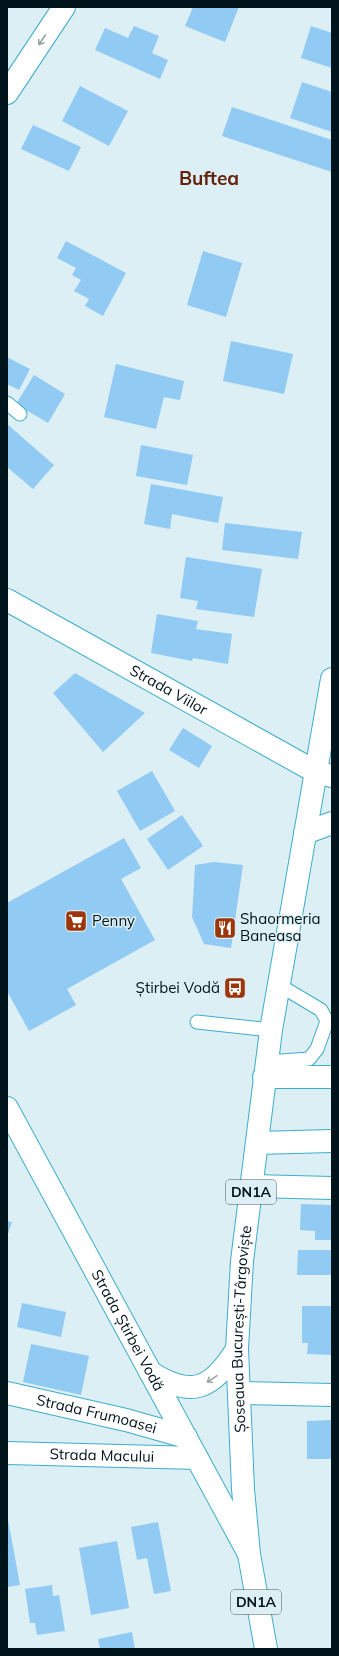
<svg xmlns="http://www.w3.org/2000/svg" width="339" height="1656" viewBox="0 0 339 1656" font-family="Mulish,sans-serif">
<rect width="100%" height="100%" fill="#dceff5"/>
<path fill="#91caf2" d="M193,7H239L225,42L185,26Z
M134,26L159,36L152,53L168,60L160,79L95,50L105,28L128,38Z
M311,26L332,33V68L301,58Z
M302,82L332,92V132L290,118Z
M80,86L128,111L109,146L62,121Z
M232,107L332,140V172L222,136Z
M33,125L81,147L69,171L21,149Z
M66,241L126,273L103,316L85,306L89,299L74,291L81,280L72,275L76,268L57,258Z
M203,251L242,263L226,317L187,305Z
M231,341L293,354L284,394L223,381Z
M7,357L30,369L19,390L7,384Z
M116,364L184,381L180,400L164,397L156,429L104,417Z
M34,375L65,394L48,423L16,404Z
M7,424L54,465L33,489L7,467Z
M141,445L193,455L187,485L136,476Z
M151,484L223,497L218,523L172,514L170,529L144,524Z
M225,523L302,532L298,559L222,550Z
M186,557L262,569L254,617L196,609L198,601L180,598Z
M157,614L198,621L196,629L232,634L228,664L193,658L192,661L151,653Z
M75,673L145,713L103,752L53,693Z
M183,728L212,746L199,768L169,750Z
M152,771L175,811L140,831L117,791Z
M182,815L203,846L168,870L147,839Z
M124,838L141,868L121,879L155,940L67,989L76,1005L29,1031L7,991V903Z
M214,862L243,865L231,948L204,944L192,917L195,865Z
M301,1204L332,1205V1240H315V1231L300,1230Z
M7,1221L12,1222L7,1237Z
M298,1250H332V1275H297Z
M22,1303L66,1312L61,1337L17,1327Z
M302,1306H332V1355L307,1354L308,1343H302Z
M31,1344L89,1356L81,1395L23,1382Z
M332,1420V1459H307V1421Z
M7,1514L20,1585L7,1587Z
M158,1522L171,1591L154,1594L147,1558L137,1560L131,1527Z
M117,1541L129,1608L91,1615L79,1548Z
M52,1585L53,1596L59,1595L65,1631L37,1635L35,1623H30L25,1589Z
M132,1632L135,1649H100L98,1639Z"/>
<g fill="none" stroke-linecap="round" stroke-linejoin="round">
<g stroke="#3cadcb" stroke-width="15">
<path id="lane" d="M7,403L20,414
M197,1022L271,1030
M267,1062L309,1059L317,1049L327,1021L321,1010L279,985"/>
</g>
<g stroke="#3cadcb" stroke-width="24">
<g id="street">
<path d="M7,93L64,7"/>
<path id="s1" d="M7,600L316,772"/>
<path d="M264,1077H332"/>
<path d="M257,1143L332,1141"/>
<path d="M252,1186L332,1188"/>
<path id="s2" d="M7,1393L126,1420L186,1437"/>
<path d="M239,1393L332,1395"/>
<path id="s3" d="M7,1453L197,1458"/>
</g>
</g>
<g stroke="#3cadcb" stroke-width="24">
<g id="secondary">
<path d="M316,772L332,776"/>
<path d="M305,833L332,823"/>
<path id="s4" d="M7,1108L249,1554"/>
</g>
</g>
<g stroke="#3cadcb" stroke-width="24">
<g id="primary">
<path d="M150,1372C192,1399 212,1389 237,1349"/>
<path id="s5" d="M266,1649L249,1554L243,1489L237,1349L242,1261L271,1030L332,679"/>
</g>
</g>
<use href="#lane" stroke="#fff" stroke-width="13"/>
<use href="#street" stroke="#fff" stroke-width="22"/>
<use href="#secondary" stroke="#fff" stroke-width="22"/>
<use href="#primary" stroke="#fff" stroke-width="22"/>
</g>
<defs><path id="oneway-shaft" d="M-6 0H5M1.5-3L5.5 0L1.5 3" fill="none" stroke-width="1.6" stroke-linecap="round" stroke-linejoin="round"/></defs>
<g stroke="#99a1a4">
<use href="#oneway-shaft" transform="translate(42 40) rotate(123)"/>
<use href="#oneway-shaft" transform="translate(212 1379) rotate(146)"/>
</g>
<defs>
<g id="supermarket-square" transform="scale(1.15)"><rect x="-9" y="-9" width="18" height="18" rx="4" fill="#9c360a" stroke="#dceff5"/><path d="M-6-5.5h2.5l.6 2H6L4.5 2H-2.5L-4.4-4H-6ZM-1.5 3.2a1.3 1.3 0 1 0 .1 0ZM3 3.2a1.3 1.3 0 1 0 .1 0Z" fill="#fff"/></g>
<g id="restaurant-square" transform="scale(1.15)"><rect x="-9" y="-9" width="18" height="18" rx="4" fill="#9c360a" stroke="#dceff5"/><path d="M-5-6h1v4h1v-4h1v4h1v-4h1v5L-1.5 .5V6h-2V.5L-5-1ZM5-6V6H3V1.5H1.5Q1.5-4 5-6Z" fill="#fff"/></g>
<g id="bus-square" transform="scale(1.15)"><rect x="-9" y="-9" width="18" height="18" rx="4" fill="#9c360a" stroke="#dceff5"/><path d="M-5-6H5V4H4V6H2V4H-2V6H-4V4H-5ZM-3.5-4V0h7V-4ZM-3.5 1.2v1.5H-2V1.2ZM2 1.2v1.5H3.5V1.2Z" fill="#fff"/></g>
</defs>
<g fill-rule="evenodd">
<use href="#supermarket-square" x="76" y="921"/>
<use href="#restaurant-square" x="225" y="928"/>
<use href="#bus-square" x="235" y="988"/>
</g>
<g text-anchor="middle" stroke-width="3" stroke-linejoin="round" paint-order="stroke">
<g fill="#dceff5" stroke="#42565c" stroke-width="1">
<rect x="226" y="1180" width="50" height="24" rx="3"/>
<rect x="231" y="1590" width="50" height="24" rx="3"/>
</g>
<g font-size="14" font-weight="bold" fill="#00141b">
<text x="251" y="1197">DN1A</text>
<text x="256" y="1607">DN1A</text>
</g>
<g font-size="15" fill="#00141b" stroke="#dceff5">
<text dy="5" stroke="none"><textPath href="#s1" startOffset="185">Strada Viilor</textPath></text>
<text dy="5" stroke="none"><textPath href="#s5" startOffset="322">Șoseaua București-Târgoviște</textPath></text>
<text dy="5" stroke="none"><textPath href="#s4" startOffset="253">Strada Știrbei Vodă</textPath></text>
<text dy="5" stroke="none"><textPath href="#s2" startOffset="92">Strada Frumoasei</textPath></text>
<text dy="5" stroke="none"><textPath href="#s3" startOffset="95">Strada Macului</textPath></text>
</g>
<g font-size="15" fill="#00141b" stroke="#dceff5" text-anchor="start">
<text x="240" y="924">Shaormeria<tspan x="240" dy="17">Baneasa</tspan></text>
<text x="92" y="926">Penny</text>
<text x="220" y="993" text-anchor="end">Știrbei Vodă</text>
</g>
<g font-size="19" font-weight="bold" fill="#632209" stroke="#dceff5">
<text x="209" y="185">Buftea</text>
</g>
</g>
<rect width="339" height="1656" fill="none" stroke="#00141b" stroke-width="16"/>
</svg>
